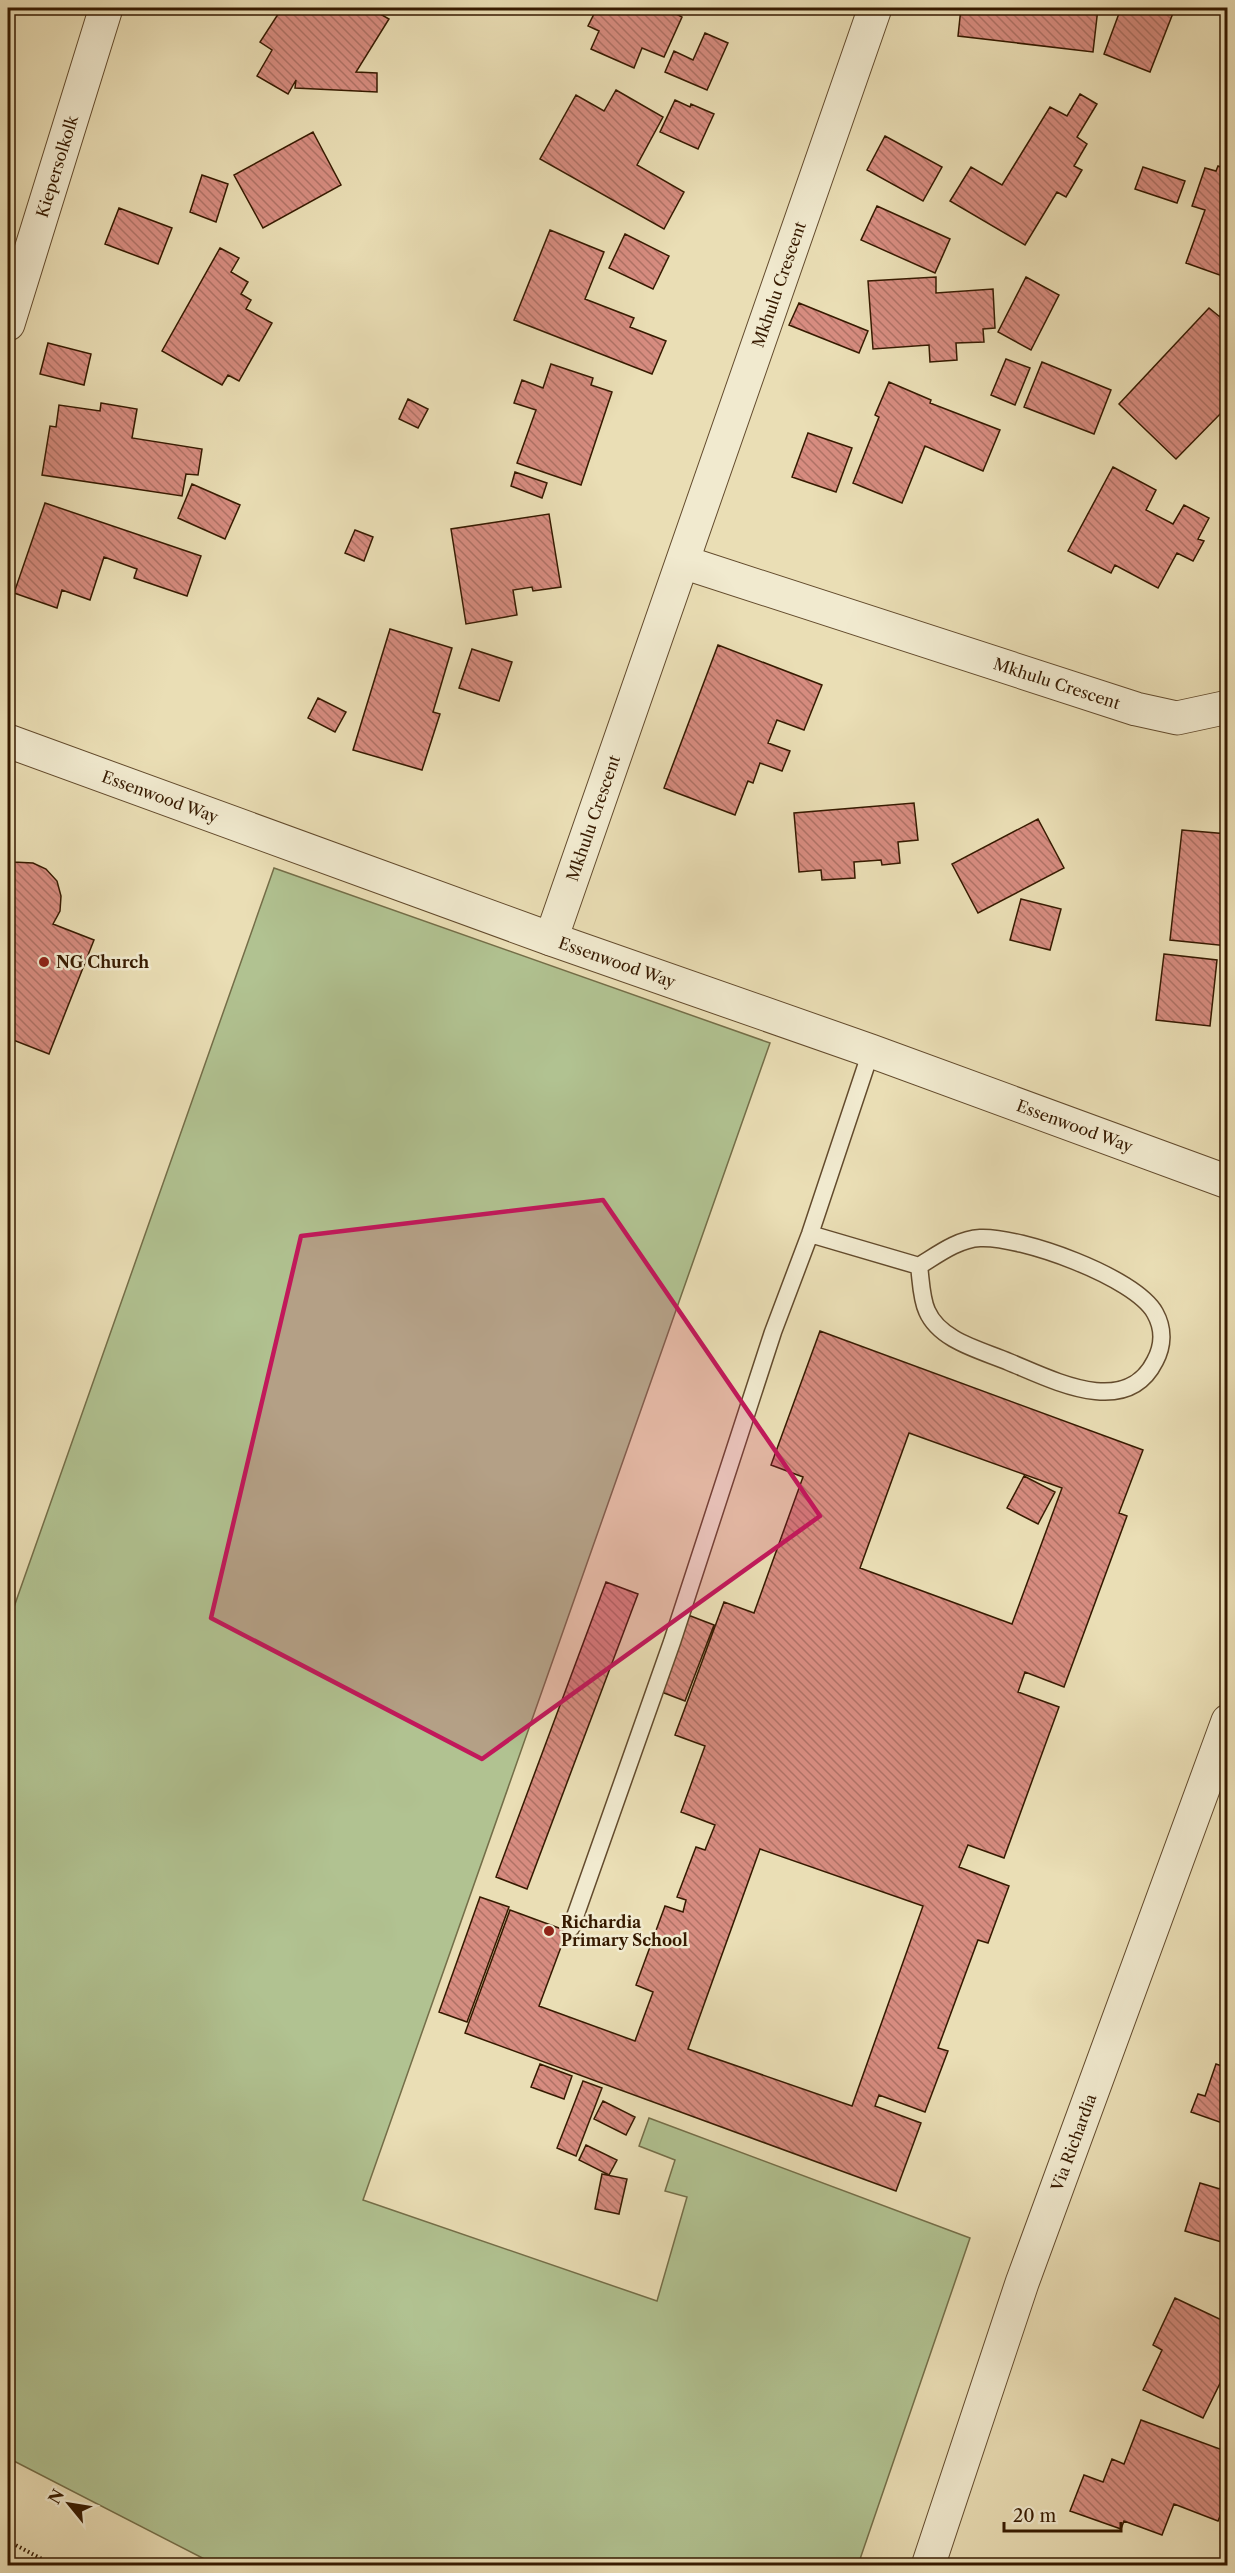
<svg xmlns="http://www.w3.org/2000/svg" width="1235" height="2573" viewBox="0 0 1235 2573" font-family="'Libre Caslon Text',serif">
<defs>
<pattern id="building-back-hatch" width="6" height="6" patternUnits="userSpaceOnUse" patternTransform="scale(1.5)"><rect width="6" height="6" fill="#d78c80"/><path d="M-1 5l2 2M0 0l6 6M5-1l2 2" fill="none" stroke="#af7266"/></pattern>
</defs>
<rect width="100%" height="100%" fill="#eadeb5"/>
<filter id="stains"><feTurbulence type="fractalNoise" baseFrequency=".00333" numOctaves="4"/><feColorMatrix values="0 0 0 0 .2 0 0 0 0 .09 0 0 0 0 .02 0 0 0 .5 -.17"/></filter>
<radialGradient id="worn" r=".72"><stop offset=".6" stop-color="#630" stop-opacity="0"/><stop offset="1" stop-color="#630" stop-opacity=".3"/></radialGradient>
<path fill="#b1c291" stroke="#746e48" stroke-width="1.5" d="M274,868L770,1043L363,2200L657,2301L687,2197L665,2191L675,2160L639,2146L649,2118L970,2238L858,2565H216L8,2458V1624Z"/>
<path fill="url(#building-back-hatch)" stroke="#361a00" stroke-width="1.5" fill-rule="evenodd" d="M282,8H370L389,19L356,72L377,73V92L295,88L296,80L288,94L257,76L272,50L260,42Z
M597,8H679L676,14L682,17L664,57L642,48L634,68L591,49L599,31L588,26Z
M961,8H1098L1093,52L958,36Z
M1121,8H1175L1150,72L1104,54Z
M705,33L728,43L707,90L665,72L674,51L693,60Z
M616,90L663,117L637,165L684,192L664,229L540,159L576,95L604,111Z
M1080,94L1097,104L1077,137L1087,144L1074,166L1082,170L1066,197L1057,192L1025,245L950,201L971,167L1002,185L1050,107L1067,116Z
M675,100L690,107L691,104L714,114L698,149L660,132Z
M313,132L341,185L263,228L234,175Z
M885,136L942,167L923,201L867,170Z
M1218,166L1228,170V278L1186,263L1205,210L1192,206L1205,168L1216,171Z
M1143,167L1185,181L1177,203L1135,189Z
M202,175L228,184L216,222L190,212Z
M877,206L950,239L935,273L861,240Z
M119,208L172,228L158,264L105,244Z
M550,230L604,252L585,299L634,318L630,327L666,341L652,374L514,320Z
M625,234L669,256L653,289L609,268Z
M220,248L239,258L231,272L248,282L241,294L251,300L246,309L272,323L239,381L228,375L222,385L162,351Z
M936,277V293L993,289L995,328L983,329L984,342L956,343L957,360L930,362L929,345L873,349L868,281Z
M1026,277L1059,295L1031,350L998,332Z
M799,303L868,331L859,353L789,325Z
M1223,307L1228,308V406L1176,459L1119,404L1209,308L1220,317Z
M48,343L91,354L84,385L40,374Z
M1006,359L1030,368L1015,405L991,395Z
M1042,362L1111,390L1094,434L1024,407Z
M551,364L593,378L591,385L612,392L581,485L517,463L536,410L514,403L522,380L543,388Z
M889,382L931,400L930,403L1000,430L983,471L925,446L902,503L853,483L879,417L875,415Z
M408,399L428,409L418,428L399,419Z
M101,403L137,409L132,438L202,449L198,475L186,474L182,496L42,475L50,426L56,427L59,405L100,411Z
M808,433L852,448L836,492L792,477Z
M1113,467L1156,490L1146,510L1173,524L1184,505L1209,518L1198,539L1204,541L1193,561L1177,553L1158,588L1115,565L1111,573L1068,551Z
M515,472L547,483L542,498L511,486Z
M192,484L240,505L225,539L178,518Z
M45,503L201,556L187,596L134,578L137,569L104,557L90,600L62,590L57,608L14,593Z
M549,514L561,587L533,591L532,587L513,590L517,615L466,624L451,529Z
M355,530L373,537L364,561L345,553Z
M390,629L452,648L433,712L440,714L422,770L353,750Z
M718,645L822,685L804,730L777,720L768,743L790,751L782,771L760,763L753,783L748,781L735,815L664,788Z
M472,649L512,662L499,701L459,688Z
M318,698L346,712L335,732L308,718Z
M914,803L918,840L898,842L900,863L882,865L881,860L854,862L855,878L822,880L821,870L799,872L794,813Z
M1038,819L1064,868L978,913L952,864Z
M1182,830L1228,834V946L1170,940Z
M8,856L13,862L33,863L46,869L57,881L61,896L60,911L53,924L94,940L49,1054L8,1038Z
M1021,899L1061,909L1050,950L1010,940Z
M1164,954L1217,960L1210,1026L1156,1020Z
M820,1331L1143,1450L1119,1513L1127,1516L1064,1687L1025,1672L1018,1692L1059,1707L1004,1858L968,1845L959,1867L1009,1886L988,1943L978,1940L938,2048L948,2051L925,2112L879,2095L875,2106L921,2123L896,2191L465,2033L510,1910L567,1931L539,2006L635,2041L653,1992L636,1985L665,1906L683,1912L686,1900L677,1897L696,1847L705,1850L715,1825L681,1812L705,1746L675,1735L724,1602L754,1613L803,1477L771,1465ZM909,1433L1062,1488L1012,1624L860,1568ZM760,1849L923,1906L852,2106L688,2049Z
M1024,1476L1055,1492L1038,1524L1007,1508Z
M606,1582L638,1594L527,1889L496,1877Z
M688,1615L714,1625L685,1701L659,1691Z
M480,1897L509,1907L467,2022L439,2012Z
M540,2064L572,2076L564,2099L531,2087Z
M1216,2064L1228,2068V2125L1191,2112L1198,2094L1205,2096Z
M583,2081L602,2088L576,2156L557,2148Z
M603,2101L635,2117L626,2135L594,2119Z
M586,2145L617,2160L609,2175L579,2160Z
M1228,2165V2244L1185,2231L1200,2183L1220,2189Z
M602,2174L627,2179L619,2214L595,2209Z
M1175,2298L1228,2323V2367L1203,2418L1143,2390L1162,2350L1153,2345Z
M1141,2420L1228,2452V2497L1218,2521L1174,2504L1162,2535L1124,2521L1121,2529L1070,2511L1084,2475L1103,2482L1112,2459L1124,2464Z"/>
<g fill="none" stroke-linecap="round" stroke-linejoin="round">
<g stroke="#634b2d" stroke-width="19">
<path id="lane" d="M810,1234L919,1266C937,1255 958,1239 980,1238C1021,1236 1135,1277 1155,1313C1164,1329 1163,1346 1155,1361C1126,1419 1053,1380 1009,1362C981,1350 940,1341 927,1311C921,1298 921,1280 919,1266
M571,1928L672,1642L773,1332L810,1234L871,1051"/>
</g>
<g stroke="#634b2d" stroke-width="35">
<g id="street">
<path id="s1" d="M8,324L106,8"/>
<path id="s2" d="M683,562L1136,709L1177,718L1228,707"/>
<path id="s3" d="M8,741L551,939L871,1051L1228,1182"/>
<path id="s4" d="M551,939L875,8"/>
<path id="s5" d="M928,2566L1022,2283L1228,1721"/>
</g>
</g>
<path stroke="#361a00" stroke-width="4" stroke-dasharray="1.5 3" stroke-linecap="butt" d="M8,2541L55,2566"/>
<use href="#lane" stroke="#f1eacf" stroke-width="16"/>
<use href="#street" stroke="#f1eacf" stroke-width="33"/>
</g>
<path fill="#c2185b" fill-opacity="0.2" stroke="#c2185b" stroke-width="4.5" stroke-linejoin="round" d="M603,1200L820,1516L482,1759L211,1618L301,1236Z"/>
<g fill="#8f2418" stroke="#f1eacf" stroke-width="2">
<circle cx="44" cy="962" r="6"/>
<circle cx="549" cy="1931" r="6"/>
</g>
<g text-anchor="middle" stroke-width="5" stroke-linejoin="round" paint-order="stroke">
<g font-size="16" fill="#361a00" stroke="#f1eacf">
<text dy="6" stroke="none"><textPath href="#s1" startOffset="165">Kiepersolkolk</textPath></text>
<text dy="6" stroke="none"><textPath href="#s4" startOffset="693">Mkhulu Crescent</textPath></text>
<text dy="6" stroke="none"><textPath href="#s2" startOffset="393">Mkhulu Crescent</textPath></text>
<text dy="6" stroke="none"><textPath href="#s3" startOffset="162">Essenwood Way</textPath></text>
<text dy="6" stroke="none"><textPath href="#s4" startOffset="128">Mkhulu Crescent</textPath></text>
<text dy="6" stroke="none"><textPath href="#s3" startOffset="648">Essenwood Way</textPath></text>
<text dy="6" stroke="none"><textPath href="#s3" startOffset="1134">Essenwood Way</textPath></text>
<text dy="6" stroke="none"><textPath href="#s5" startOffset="448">Via Richardia</textPath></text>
</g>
<g font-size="16" font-weight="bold" fill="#361a00" stroke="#f1eacf" text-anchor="start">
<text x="56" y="968">NG Church</text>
<text x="561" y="1928">Richardia<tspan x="561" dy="18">Primary School</tspan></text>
</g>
</g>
<rect width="1235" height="2573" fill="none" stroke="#eadeb5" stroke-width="30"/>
<rect x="9" y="9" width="1217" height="2555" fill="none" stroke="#361a00" stroke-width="3"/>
<rect x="15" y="15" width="1205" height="2543" fill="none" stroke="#361a00" stroke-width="1.5"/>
<g transform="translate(69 2504) rotate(300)" stroke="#f1eacf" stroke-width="4.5" paint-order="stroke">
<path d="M0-4.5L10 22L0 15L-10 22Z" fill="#361a00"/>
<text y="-9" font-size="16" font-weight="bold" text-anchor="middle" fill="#361a00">N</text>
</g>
<path d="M1004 2522v9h117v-9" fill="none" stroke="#361a00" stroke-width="3"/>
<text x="1013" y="2522" font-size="18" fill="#361a00" stroke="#f1eacf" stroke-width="4.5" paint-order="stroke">20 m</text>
<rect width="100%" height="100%" filter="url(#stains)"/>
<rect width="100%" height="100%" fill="url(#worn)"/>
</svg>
